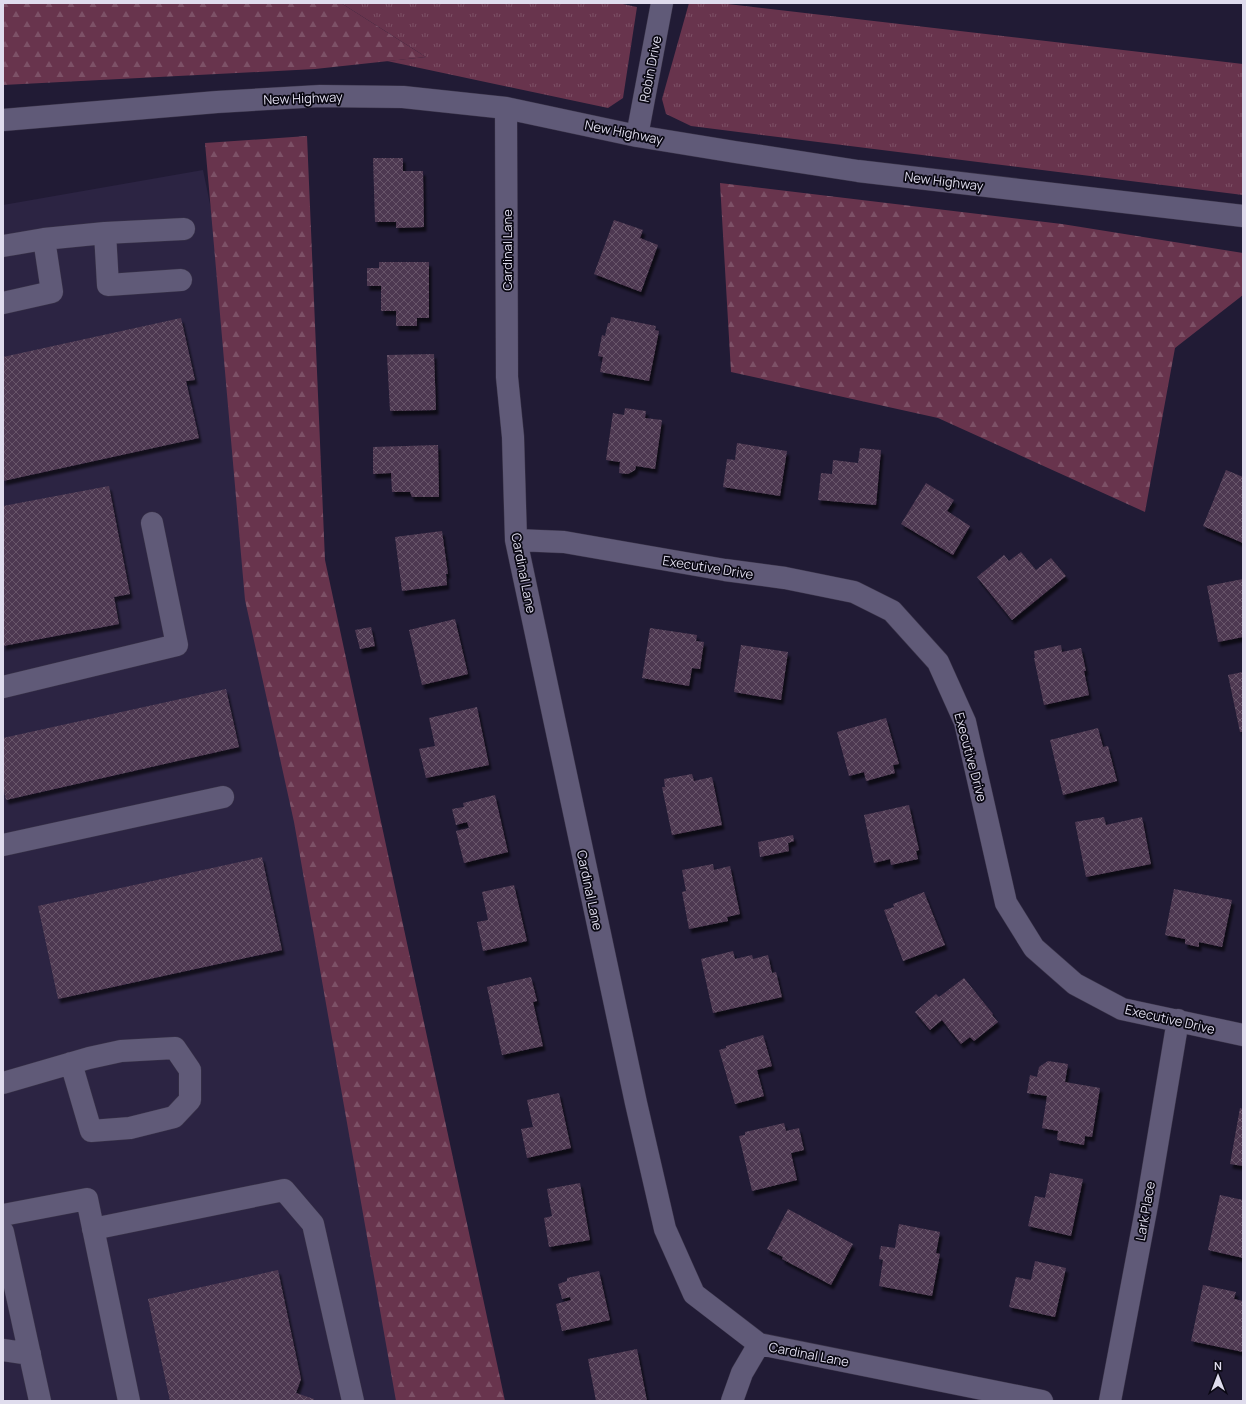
<svg xmlns="http://www.w3.org/2000/svg" width="1246" height="1404" viewBox="0 0 1246 1404" font-family="Manrope,sans-serif">
<defs>
<pattern id="grass-tufts" width="24" height="20" patternUnits="userSpaceOnUse"><rect width="24" height="20" fill="#68344d"/><path d="M3 7l-1-3M5 7V3M7 7l1-3M15 17l-1-3M17 17v-4M19 17l1-3" fill="none" stroke="#7d5167"/></pattern>
<pattern id="forest-firs" width="22" height="20" patternUnits="userSpaceOnUse"><rect width="22" height="20" fill="#68344d"/><path d="M5 1l3.5 6h-7zM16 11l3.5 6h-7z" fill="#7d5167"/></pattern>
<pattern id="building-cross-hatch" width="8" height="8" patternUnits="userSpaceOnUse"><rect width="8" height="8" fill="#4e3951"/><path d="M0 0l8 8M0 8l8-8" fill="none" stroke="#67556a"/></pattern>
<filter id="shadow"><feDropShadow dx="2.5" dy="4.5" stdDeviation="1" flood-color="#0009"/></filter>
</defs>
<rect width="100%" height="100%" fill="#211b35"/>
<path fill="#2c2443" d="M203,170L458,1401H3V205Z"/>
<path fill="url(#grass-tufts)" d="M341,3H618L637,7L623,98L608,108L387,61L426,57Z
M689,3H719L1243,64V195L691,126L666,114L662,99Z"/>
<path fill="url(#forest-firs)" d="M3,3H341L426,57L315,69L3,85Z
M307,136L325,560L505,1401H396L294,822L245,600L205,143Z
M720,183L1062,224L1243,253V295L1175,348L1145,512L938,418L731,372Z"/>
<path fill="url(#building-cross-hatch)" filter="url(#shadow)" d="M373,158H403V171H423L424,227L396,228V222H375Z
M614,220L643,230L640,238L658,245L641,292L594,274Z
M379,262H429V318H417V326H396V311H381V286H367V268H379Z
M611,317L656,326L655,330L659,331L649,381L600,372L603,357L598,356L602,335L605,336L608,323H610Z
M181,318L195,380L186,381L199,438L3,481V357Z
M434,354L436,410L390,411L387,355Z
M625,408L646,411L645,418L662,420L655,469L636,466L635,470L628,474L619,473L620,462L606,460L613,413L624,415Z
M737,443L787,451L780,496L723,487L727,459L735,460Z
M438,445L439,497H412L410,492H392L391,473L373,474V447Z
M860,448L881,450L876,505L818,500L821,473L832,474L833,460L858,463Z
M1226,470L1243,477V543L1203,526Z
M926,483L954,500L947,511L970,526L953,555L901,524Z
M109,486L130,594L114,597L119,624L3,646V506Z
M442,531L448,574H446L447,585L402,591L395,537Z
M1021,552L1036,570L1051,558L1066,576L1012,620L977,577L1004,555L1009,561Z
M1243,579V637L1218,642L1207,586Z
M455,619L468,674L422,685L409,630Z
M371,627L375,646L360,649L355,630Z
M650,628L697,635L696,641L704,642L700,669L692,668L689,686L642,678Z
M741,645L788,652L781,700L734,692Z
M1061,645L1062,652L1081,648L1086,671H1084L1089,695L1044,705L1034,658H1035L1034,651Z
M1243,672V732H1240L1228,675Z
M226,689L239,747L6,800L3,787V738Z
M477,707L489,765L426,778L419,749L435,746L429,718Z
M886,718L899,764L893,765L895,773L866,781L864,772L849,776L837,732Z
M1098,728L1103,747L1108,746L1117,781L1063,795L1050,740Z
M692,774L694,781L712,777L722,825L672,835L662,787H665L664,779Z
M495,795L508,852L464,863L456,831L469,828L467,822L456,825L452,809L464,807L463,803Z
M909,805L919,850L916,851L918,859L891,865L890,859L874,863L864,815Z
M1104,817L1106,825L1142,817L1151,864L1086,877L1075,822Z
M793,835L794,841L788,843L789,851L760,857L758,842Z
M262,857L282,950L58,999L38,906Z
M713,864L714,870L730,866L740,914L727,917L728,921L689,929L682,892L686,891L682,870Z
M514,885L527,941L483,951L477,922L488,920L482,892Z
M1174,889L1232,900L1222,947L1199,942V947L1185,944V939L1165,935Z
M924,892L945,945L903,961L884,910L894,907L893,904Z
M733,951L735,959L752,955L753,959L768,955L772,973L776,972L782,997L713,1013L701,959Z
M531,977L537,1001L533,1002L543,1046L502,1055L487,987Z
M964,978L993,1014L992,1015L998,1022L974,1041L970,1037L961,1044L942,1020L930,1030L915,1012L936,994L939,997Z
M763,1035L772,1066L757,1070L764,1096L735,1104L719,1050L726,1048V1046Z
M1048,1061L1068,1064L1065,1082L1100,1088L1092,1137L1085,1136L1084,1145L1057,1140L1058,1131L1042,1128L1047,1096L1027,1093L1030,1075L1037,1077L1039,1067Z
M559,1093L571,1148L527,1158L521,1129L533,1127L527,1100Z
M1240,1108L1243,1109V1166L1230,1164Z
M784,1123L786,1131L799,1128L804,1150L791,1153L797,1180L752,1191L739,1136L745,1135V1132Z
M1050,1173L1083,1179L1071,1236L1028,1226L1035,1196L1045,1198Z
M580,1183L590,1240L549,1247L544,1218L552,1216L547,1189Z
M1220,1195L1243,1200V1258L1208,1250Z
M788,1209L853,1244L831,1285L782,1259L783,1257L767,1249Z
M899,1224L940,1232L936,1253L940,1254L932,1296L879,1286L883,1260L879,1259L881,1246L895,1248Z
M1035,1261L1066,1268L1055,1317L1009,1307L1016,1277L1031,1280Z
M278,1270L301,1379L296,1393L314,1399L313,1401H170L148,1299Z
M599,1271L610,1320L562,1331L556,1304L571,1300L570,1297L562,1299L558,1284L567,1281V1278Z
M1203,1285L1236,1292L1234,1299L1243,1301V1352L1191,1341Z
M637,1349L647,1401H596L588,1359Z"/>
<g fill="none" stroke-linecap="round" stroke-linejoin="round">
<g stroke="#3a3449" stroke-width="23">
<path id="minor" d="M506,108L507,377L513,437L516,540L636,1103L665,1229L694,1294L759,1344L1042,1401
M3,120L217,102L320,96L403,97L506,108L637,136L735,152L858,171L1243,216
M637,136L662,3
M105,233L184,229
M44,239L105,233L108,285L181,280
M3,246L44,239L52,292L3,303
M516,540L564,542L725,570L785,578L854,592L892,611L938,662L965,722L1006,903L1034,948L1075,984L1122,1009L1243,1035
M3,687L177,645L152,523
M3,845L223,797
M3,1083L89,1058L121,1051L175,1048L190,1070V1100L174,1117L130,1128L91,1131L71,1063
M3,1215L87,1199L129,1401
M93,1229L284,1190L313,1224L353,1401
M3,1232L40,1401
M3,1350L30,1354
M732,1401L742,1373L759,1344
M1110,1401L1147,1205L1178,1020"/>
</g>
<use href="#minor" stroke="#605a78" stroke-width="22"/>
</g>
<g text-anchor="middle" stroke-width="3.5" stroke-linejoin="round" paint-order="stroke">
<g font-size="13" fill="#dfdced" stroke="#0a0813">
<text transform="translate(650 69) rotate(-79)" y="5">Robin Drive</text>
<text transform="translate(303 98) rotate(-2)" y="5">New Highway</text>
<text transform="translate(624 132) rotate(11)" y="5">New Highway</text>
<text transform="translate(944 181) rotate(7)" y="5">New Highway</text>
<text transform="translate(507 250) rotate(-90)" y="5">Cardinal Lane</text>
<text transform="translate(708 567) rotate(9)" y="5">Executive Drive</text>
<text transform="translate(524 573) rotate(79)" y="5">Cardinal Lane</text>
<text transform="translate(971 757) rotate(75)" y="5">Executive Drive</text>
<text transform="translate(590 890) rotate(78)" y="5">Cardinal Lane</text>
<text transform="translate(1170 1019) rotate(13)" y="5">Executive Drive</text>
<text transform="translate(1145 1211) rotate(-80)" y="5">Lark Place</text>
<text transform="translate(809 1354) rotate(11)" y="5">Cardinal Lane</text>
</g>
</g>
<rect width="1246" height="1404" fill="none" stroke="#dfdced" stroke-width="8"/>
<g transform="translate(1218 1376)" stroke="#0a0813" stroke-width="3" paint-order="stroke">
<path d="M0-3L7 15L0 10L-7 15Z" fill="#dfdced"/>
<text y="-6" font-size="11" font-weight="bold" text-anchor="middle" fill="#dfdced">N</text>
</g>
</svg>
